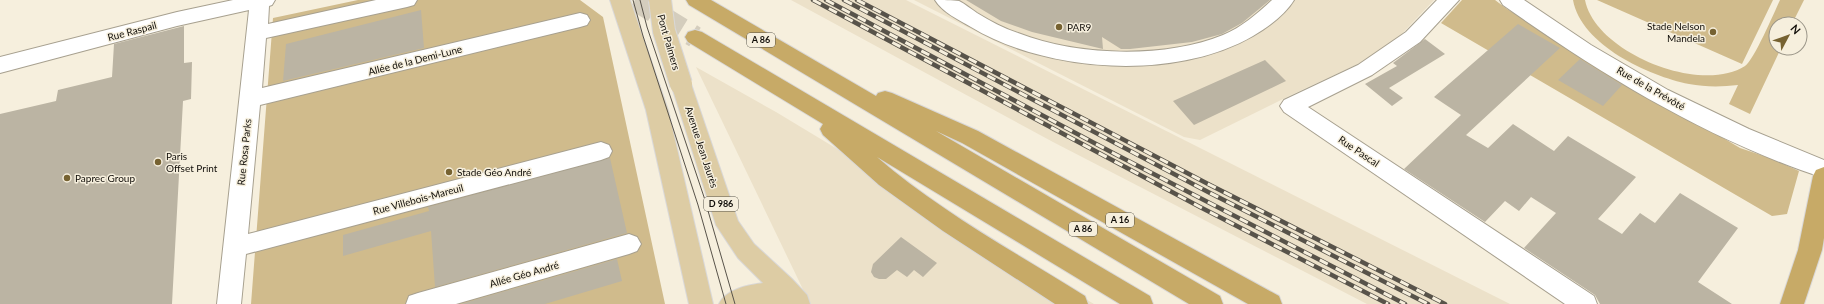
<svg xmlns="http://www.w3.org/2000/svg" width="1824" height="304" viewBox="0 0 1824 304" font-family="Lato,sans-serif">
<rect width="100%" height="100%" fill="#f6efdd"/>
<path fill="#ece1c9" d="M791,0H906L1510,304H1367L1053,142Z
M914,0H1434L1391,45L1360,63L1289,96L1200,140L1184,137Z
M696,67L776,112L1094,304H810Z"/>
<path fill="#d0bb8c" d="M358,0H580L603,17L665,304H251L273,18Z
M1462,0H1495L1507,9L1740,148L1770,158L1799,171L1787,214L1772,216L1441,23Z
M1573,0H1585C1595,52 1700,95 1745,66C1754,60 1774,13 1780,0H1804L1792,24H1776V48H1781L1750,114L1729,104L1738,85C1721,87 1705,87 1689,84C1649,76 1581,45 1573,0Z
M1597,0H1773L1742,64Z"/>
<path fill="#bbb4a3" d="M966,0H1270L1242,23L1222,34L1192,42L1130,49H1121L1102,37L1103,49L1032,32L1001,21Z
M421,10L424,48L283,81L286,44Z
M1518,24L1560,48L1466,135L1488,148L1513,124L1554,151L1568,136L1636,177L1598,219L1622,234L1640,213L1655,223L1680,193L1738,228L1698,282L1732,304H1600L1595,295L1524,248L1556,213L1531,197L1519,211L1505,201L1485,222L1404,169L1461,115L1434,97Z
M184,26V63L192,62L191,99L183,101L172,304H0V114L56,101L58,90L112,77L114,44Z
M1425,39L1445,54L1389,88L1403,98L1392,106L1365,84L1397,66L1393,63Z
M1580,59L1622,85L1603,106L1558,80Z
M1265,60L1286,81L1194,125L1173,101Z
M610,158L627,233L435,287L431,231L343,256V235L429,211L428,207Z
M901,237L937,263L923,277L914,270L907,277L897,270L886,279H879L874,277L871,272L873,264Z
M617,259L622,281L545,304H461Z"/>
<g fill="none" stroke-linecap="round" stroke-linejoin="round">
<path stroke="#d4cdbd" stroke-width="22" stroke-dasharray="22 11" stroke-linecap="butt" d="M635,0L695,37"/>
<g stroke="#a7a08f" stroke-width="2">
<path id="minor" d="M233,0H275L272,5L269,6L268,24L376,0H417L414,5L407,7L266,38L262,88L580,13L587,15L590,20L587,25L580,27L260,105L248,234L601,142L609,145L612,151L609,157L601,160L246,254L241,304H217L249,10L177,26L0,73V57L177,12Z
M935,0C942,0 953,0 959,1C965,4 971,9 977,13C990,21 1003,28 1018,33C1077,56 1164,59 1223,35C1242,27 1257,14 1272,0H1294C1285,15 1268,27 1253,36C1176,81 1047,73 971,27C959,20 942,12 935,0Z
M1437,0H1459L1420,42L1372,75L1308,107L1594,296L1597,304H1565L1284,112L1280,106L1284,100L1358,65L1406,32Z
M1500,0H1524L1591,45L1668,90L1749,129L1824,160V178C1708,140 1602,75 1503,5Z
M629,234L637,237L641,244L637,251L629,254L456,304H406L409,296L418,293Z"/>
</g>
<g stroke="#d9d8d8" stroke-width="2">
<path id="major" d="M610,0H630L668,110L713,304H689L646,110Z
M681,76L688,79L691,84L738,221L754,244L792,279L807,295L810,304H719C726,289 748,285 763,283L738,258L716,225L671,84L674,79Z"/>
</g>
<g stroke="#d9d8d8" stroke-width="2">
<path id="highway" d="M686,0H711L876,96L878,93L885,91L892,93L978,131L1279,296L1282,304H1248L962,143L936,131L1220,296L1223,304H1189L689,5Z
M695,30L702,32L1150,296L1153,304H1120L877,157C938,210 1016,253 1085,296L1088,304H1055L943,231L879,185L823,135L820,129L823,124L688,42L685,37L688,32Z
M1824,167V238L1822,250L1804,304H1780L1798,250L1813,176L1816,170Z"/>
</g>
<use href="#minor" fill="#fff" fill-rule="evenodd"/>
<use href="#major" fill="#ddcca4" fill-rule="evenodd"/>
<use href="#highway" fill="#c7aa67" fill-rule="evenodd"/>
<path stroke="#58534a" stroke-width="1" d="M633,0L643,36L698,205L726,304
M640,0L647,27L704,197L735,304"/>
<g stroke="#58534a" stroke-width="4.5">
<path id="rail" d="M813,0L1200,207L1388,304
M826,0L1113,153L1405,304
M844,0L1210,193L1428,304
M857,0L1210,185L1445,304"/>
</g>
<use href="#rail" stroke="#f6efdd" stroke-width="3" stroke-dasharray="9" stroke-linecap="butt"/>
<g stroke="#d9d8d8" stroke-width="24" stroke-linecap="butt">
<path id="major-bridge" d="M660,0L664,31L681,84"/>
</g>
<use href="#major-bridge" stroke="#ddcca4" stroke-width="22"/>
</g>
<g fill="#766231" stroke="#f6efdd" stroke-width="1.5">
<circle cx="1059" cy="27" r="4"/>
<circle cx="1713" cy="32" r="4"/>
<circle cx="158" cy="162" r="4"/>
<circle cx="449" cy="172" r="4"/>
<circle cx="67" cy="178" r="4"/>
</g>
<g text-anchor="middle" stroke-width="3" stroke-linejoin="round" paint-order="stroke">
<g fill="#f6efdd" stroke="#565249" stroke-width="1">
<rect x="747" y="33" width="28" height="14" rx="3"/>
<rect x="704" y="197" width="34" height="14" rx="3"/>
<rect x="1106" y="213" width="28" height="14" rx="3"/>
<rect x="1069" y="222" width="28" height="14" rx="3"/>
</g>
<g font-size="9" font-weight="bold" fill="#110e09">
<text x="761" y="43">A 86</text>
<text x="721" y="207">D 986</text>
<text x="1120" y="223">A 16</text>
<text x="1083" y="232">A 86</text>
</g>
<g font-size="10" fill="#110e09" stroke="#f6efdd" text-anchor="start">
<text x="1705" y="30" text-anchor="end">Stade Nelson<tspan x="1705" dy="12">Mandela</tspan></text>
<text x="1067" y="31">PAR9</text>
<text x="166" y="160">Paris<tspan x="166" dy="12">Offset Print</tspan></text>
<text x="457" y="176">Stade Géo André</text>
<text x="75" y="182">Paprec Group</text>
</g>
<g font-size="10" fill="#110e09" stroke="#f6efdd">
<text transform="translate(132 31) rotate(-15)" y="4">Rue Raspail</text>
<text transform="translate(669 42) rotate(74)" y="4">Pont Palmers</text>
<text transform="translate(415 60) rotate(-14)" y="4">Allée de la Demi-Lune</text>
<text transform="translate(1651 88) rotate(30)" y="4">Rue de la Prévôté</text>
<text transform="translate(702 147) rotate(72)" y="4">Avenue Jean Jaurès</text>
<text transform="translate(1359 151) rotate(34)" y="4">Rue Pascal</text>
<text transform="translate(244 152) rotate(-84)" y="4">Rue Rosa Parks</text>
<text transform="translate(418 199) rotate(-15)" y="4">Rue Villebois-Mareuil</text>
<text transform="translate(524 274) rotate(-16)" y="4">Allée Géo André</text>
</g>
</g>
<g transform="translate(1788 36) rotate(49)"><circle r="19" fill="#f6efdd" stroke="#9a9588"/>
<path d="M0-3L7 15L0 10L-7 15Z" fill="#766231"/>
<text y="-6" font-size="11" font-weight="bold" text-anchor="middle" fill="#110e09">N</text>
</g>
</svg>
